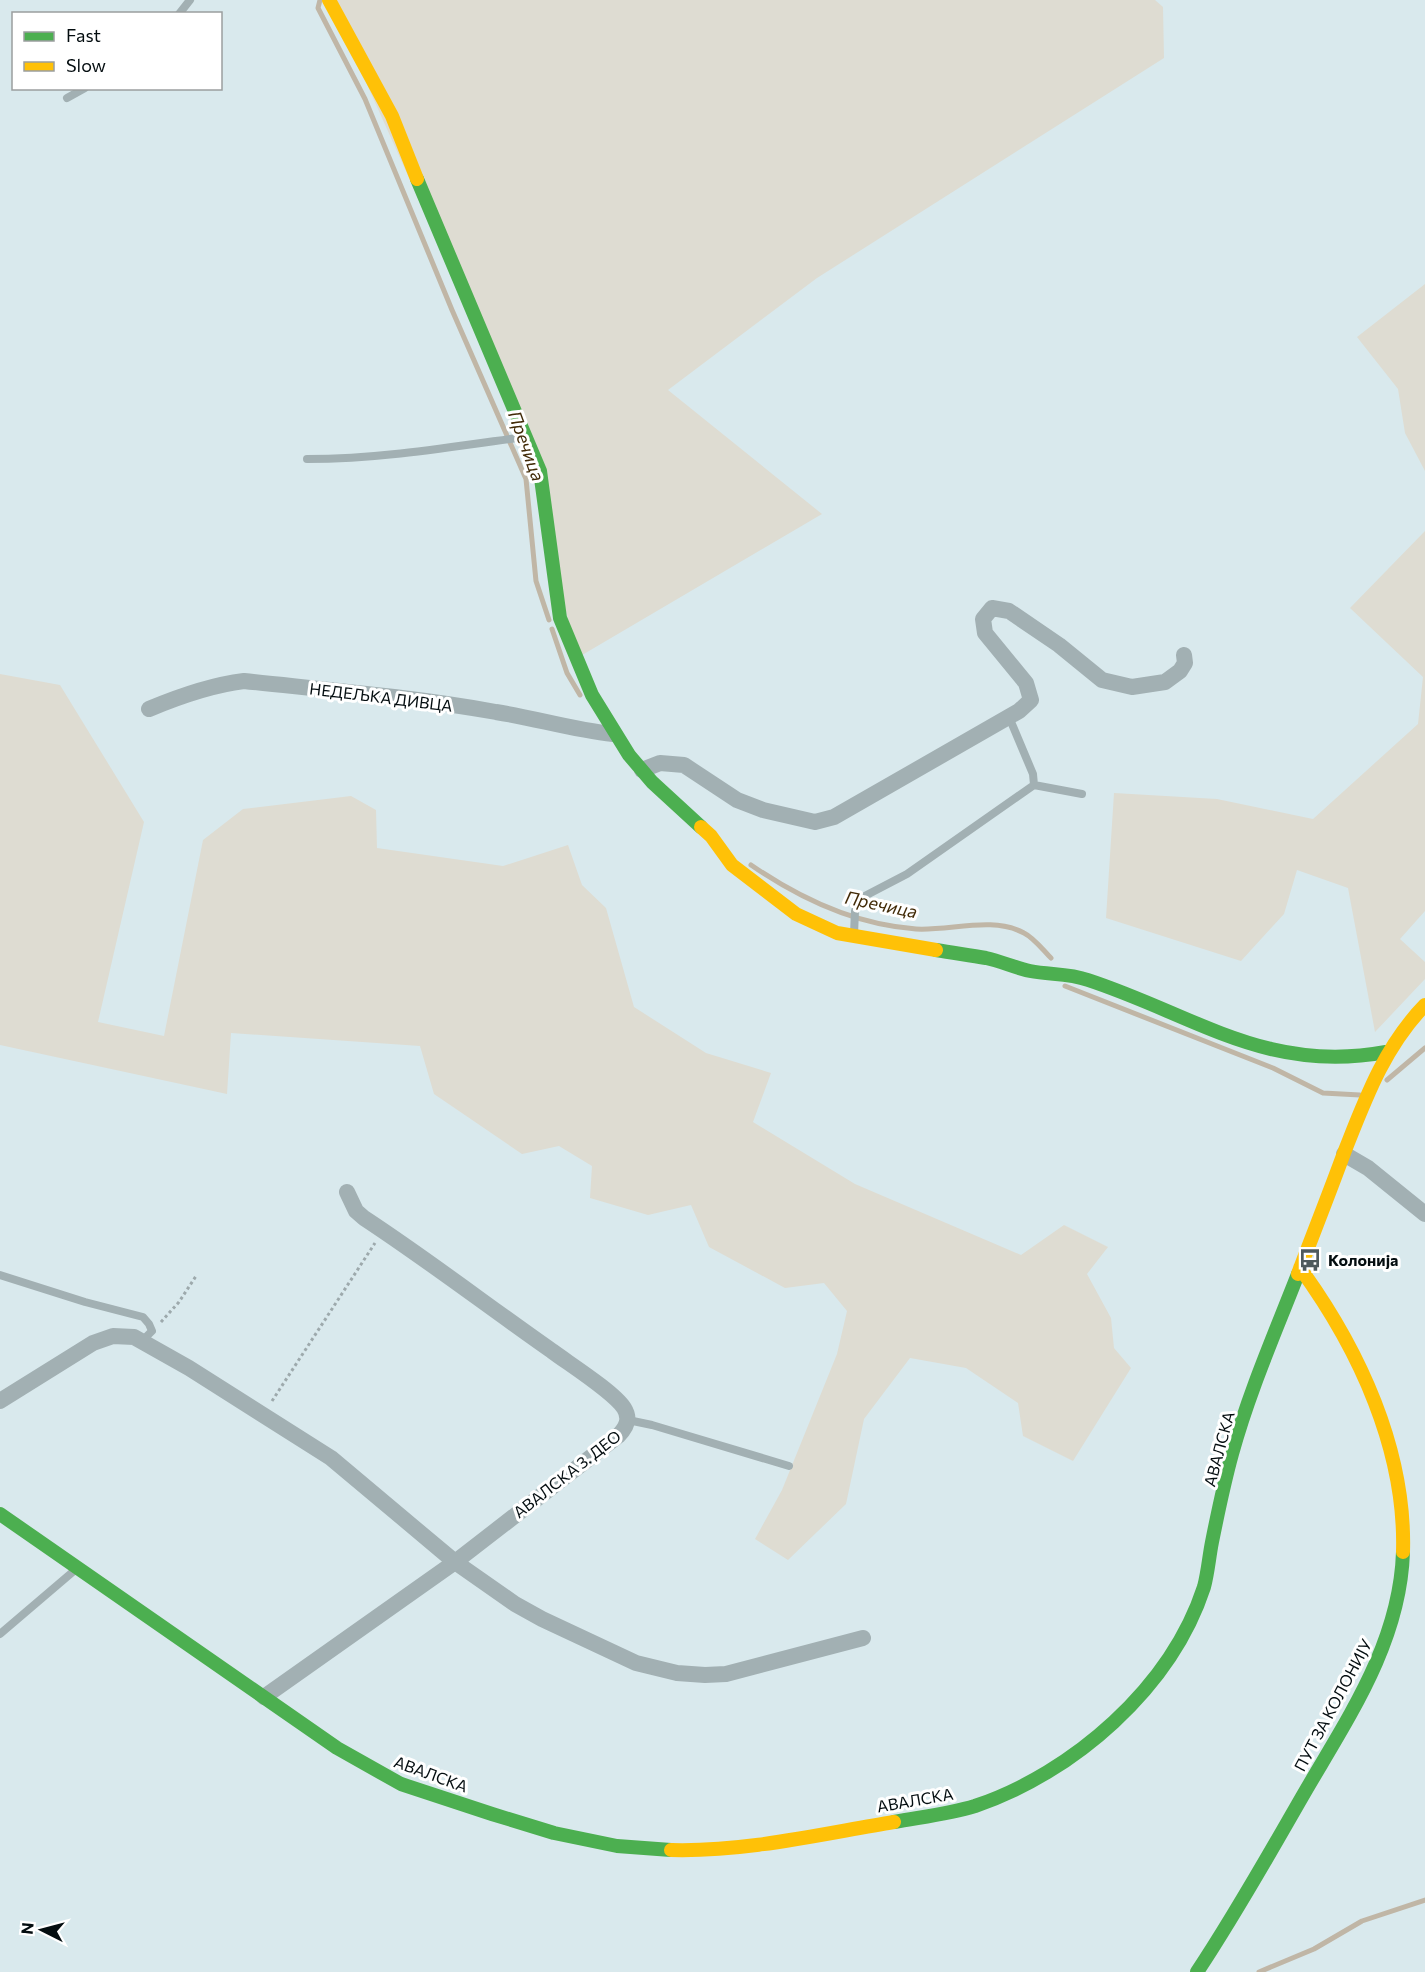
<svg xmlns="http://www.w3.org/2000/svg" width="1425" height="1972" viewBox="0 0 1425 1972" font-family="Commissioner,sans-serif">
<rect width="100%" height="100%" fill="#d9e9ed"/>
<path fill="#dedcd2" d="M329,0H1155L1163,7L1164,58L817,278L668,390L822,514L577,658L525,436Z
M1425,284V471L1405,433L1398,389L1357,337Z
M1425,531V911L1400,939L1425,962V979L1375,1032L1348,888L1297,870L1284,914L1241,961L1106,918L1114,793L1217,799L1313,819L1418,724L1423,677L1350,608Z
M0,674L60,685L144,822L98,1022L164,1036L203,840L243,809L351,796L376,810L377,848L503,866L568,845L582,885L606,908L634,1007L706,1053L771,1073L753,1122L855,1184L1021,1255L1064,1225L1108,1247L1087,1274L1111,1318L1114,1348L1131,1368L1073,1461L1023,1436L1018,1403L966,1368L910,1358L864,1419L846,1504L788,1560L755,1539L782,1490L837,1354L847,1311L824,1283L785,1288L709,1247L691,1205L648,1215L590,1198L592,1166L559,1146L522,1154L434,1094L420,1046L231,1033L227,1094L0,1045Z"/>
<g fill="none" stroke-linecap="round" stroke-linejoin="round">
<path stroke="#c0b6a6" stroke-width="5" d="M320,0L318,8L365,99L452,310L526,479L536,581L549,620
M552,629L567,673L580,695
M751,865C799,898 856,925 916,929C951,931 992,916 1024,933C1034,938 1043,950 1051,958
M1065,986L1273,1068L1323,1093L1360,1095
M1387,1080L1425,1048
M1259,1972L1314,1949L1362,1921L1425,1900"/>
<path stroke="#9da9ac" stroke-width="3" stroke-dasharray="3 3" stroke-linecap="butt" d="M161,1322L179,1302L196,1276
M272,1401L375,1243"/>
<path stroke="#a2b0b3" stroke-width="8" d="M179,14L190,0
M67,98L85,88
M307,459C380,459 452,447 524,437
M1034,785L1082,794
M854,934L855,911L859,899L907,874L1034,785L1033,774L1009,717
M0,1275L85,1302L143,1317L149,1324L152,1331L143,1340
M628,1420L652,1425L789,1466
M0,1634L75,1570"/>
<path stroke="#a2b0b3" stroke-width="16" d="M149,709C180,696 211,685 244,681C328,690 413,697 496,712C535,718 573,730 613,734
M642,770L660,763L684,765L737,800L763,810L815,822L834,817L1019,711L1031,700L1026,683L985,633L983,619L992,608L1009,611L1059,645L1102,680L1132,687L1165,682L1180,671L1185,663L1184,655
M1344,1154L1368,1168L1425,1214
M0,1401L93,1343L113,1336L134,1337L189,1368L331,1458L455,1562L515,1604L542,1619L636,1663L677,1673L705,1675L726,1674L863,1638
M264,1697L455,1562L618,1436C626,1428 631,1419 624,1408C614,1392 568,1363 552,1351C489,1307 428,1260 364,1218L356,1211L347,1192"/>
<path stroke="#4caf50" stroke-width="14" d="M417,179L540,471L560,618L592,695L629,755L652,782L701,827
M936,950C953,953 969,955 986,958C1001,961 1015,968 1030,971C1050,975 1068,973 1088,980C1195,1015 1266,1074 1386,1052
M0,1514L337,1748L401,1784L492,1814L554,1833L617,1846L671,1850
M894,1822C921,1817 949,1814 975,1806C1073,1773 1171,1688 1204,1587C1208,1572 1209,1557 1212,1542C1218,1512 1224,1483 1232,1454C1249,1392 1275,1333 1298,1274
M1197,1972C1235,1915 1268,1856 1302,1797C1347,1719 1400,1644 1403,1552"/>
<path stroke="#ffc107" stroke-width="14" d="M329,0L392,116L417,179
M701,827L711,836L732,865L796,914L837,933L936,950
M1300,1268C1359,1349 1406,1450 1403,1552
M1298,1274C1313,1234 1329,1194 1344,1153C1365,1100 1384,1047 1425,1005
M671,1850C746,1852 821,1834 894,1822"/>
</g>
<defs>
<g id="bus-bare" transform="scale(1.8)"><path d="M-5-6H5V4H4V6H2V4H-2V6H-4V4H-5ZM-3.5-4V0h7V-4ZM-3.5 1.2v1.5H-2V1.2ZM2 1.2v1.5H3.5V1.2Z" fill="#4f5a5d" stroke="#fff" stroke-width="2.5" paint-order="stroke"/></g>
</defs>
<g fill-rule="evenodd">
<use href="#bus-bare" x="1310" y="1260"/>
</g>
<g text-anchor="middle" stroke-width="6" stroke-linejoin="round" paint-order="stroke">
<g font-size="16" fill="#040d10" stroke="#fff">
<text transform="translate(381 697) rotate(7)" y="6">НЕДЕЉКА ДИВЦА</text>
<text transform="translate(1219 1449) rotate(-75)" y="6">АВАЛСКА</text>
<text transform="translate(567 1474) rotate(-38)" y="6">АВАЛСКА 3. ДЕО</text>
<text transform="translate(1333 1705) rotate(-62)" y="6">ПУТ ЗА КОЛОНИЈУ</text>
<text transform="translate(431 1774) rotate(20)" y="6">АВАЛСКА</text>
<text transform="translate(915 1800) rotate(-10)" y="6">АВАЛСКА</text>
</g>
<g font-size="16" font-weight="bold" fill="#040d10" stroke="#fff" text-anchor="start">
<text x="1328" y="1266">Колонија</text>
</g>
<g font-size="18" font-style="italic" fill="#422b08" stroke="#fff">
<text transform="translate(526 446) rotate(70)" y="6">Пречица</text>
<text transform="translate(881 905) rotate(12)" y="6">Пречица</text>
</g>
</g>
<rect x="12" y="12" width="210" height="78" fill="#ffffff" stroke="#9b9e9f" stroke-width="1.5"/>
<rect x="24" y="32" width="30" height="9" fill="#4caf50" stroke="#9b9e9f" stroke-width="1.5"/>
<text x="66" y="42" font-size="18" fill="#040d10">Fast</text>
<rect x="24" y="62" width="30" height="9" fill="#ffc107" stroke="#9b9e9f" stroke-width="1.5"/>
<text x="66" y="72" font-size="18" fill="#040d10">Slow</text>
<g transform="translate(42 1930) rotate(276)" stroke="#ffffff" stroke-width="4.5" paint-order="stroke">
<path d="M0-4.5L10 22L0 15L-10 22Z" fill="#040d10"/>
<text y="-9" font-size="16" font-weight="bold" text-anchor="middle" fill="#040d10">N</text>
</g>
</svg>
